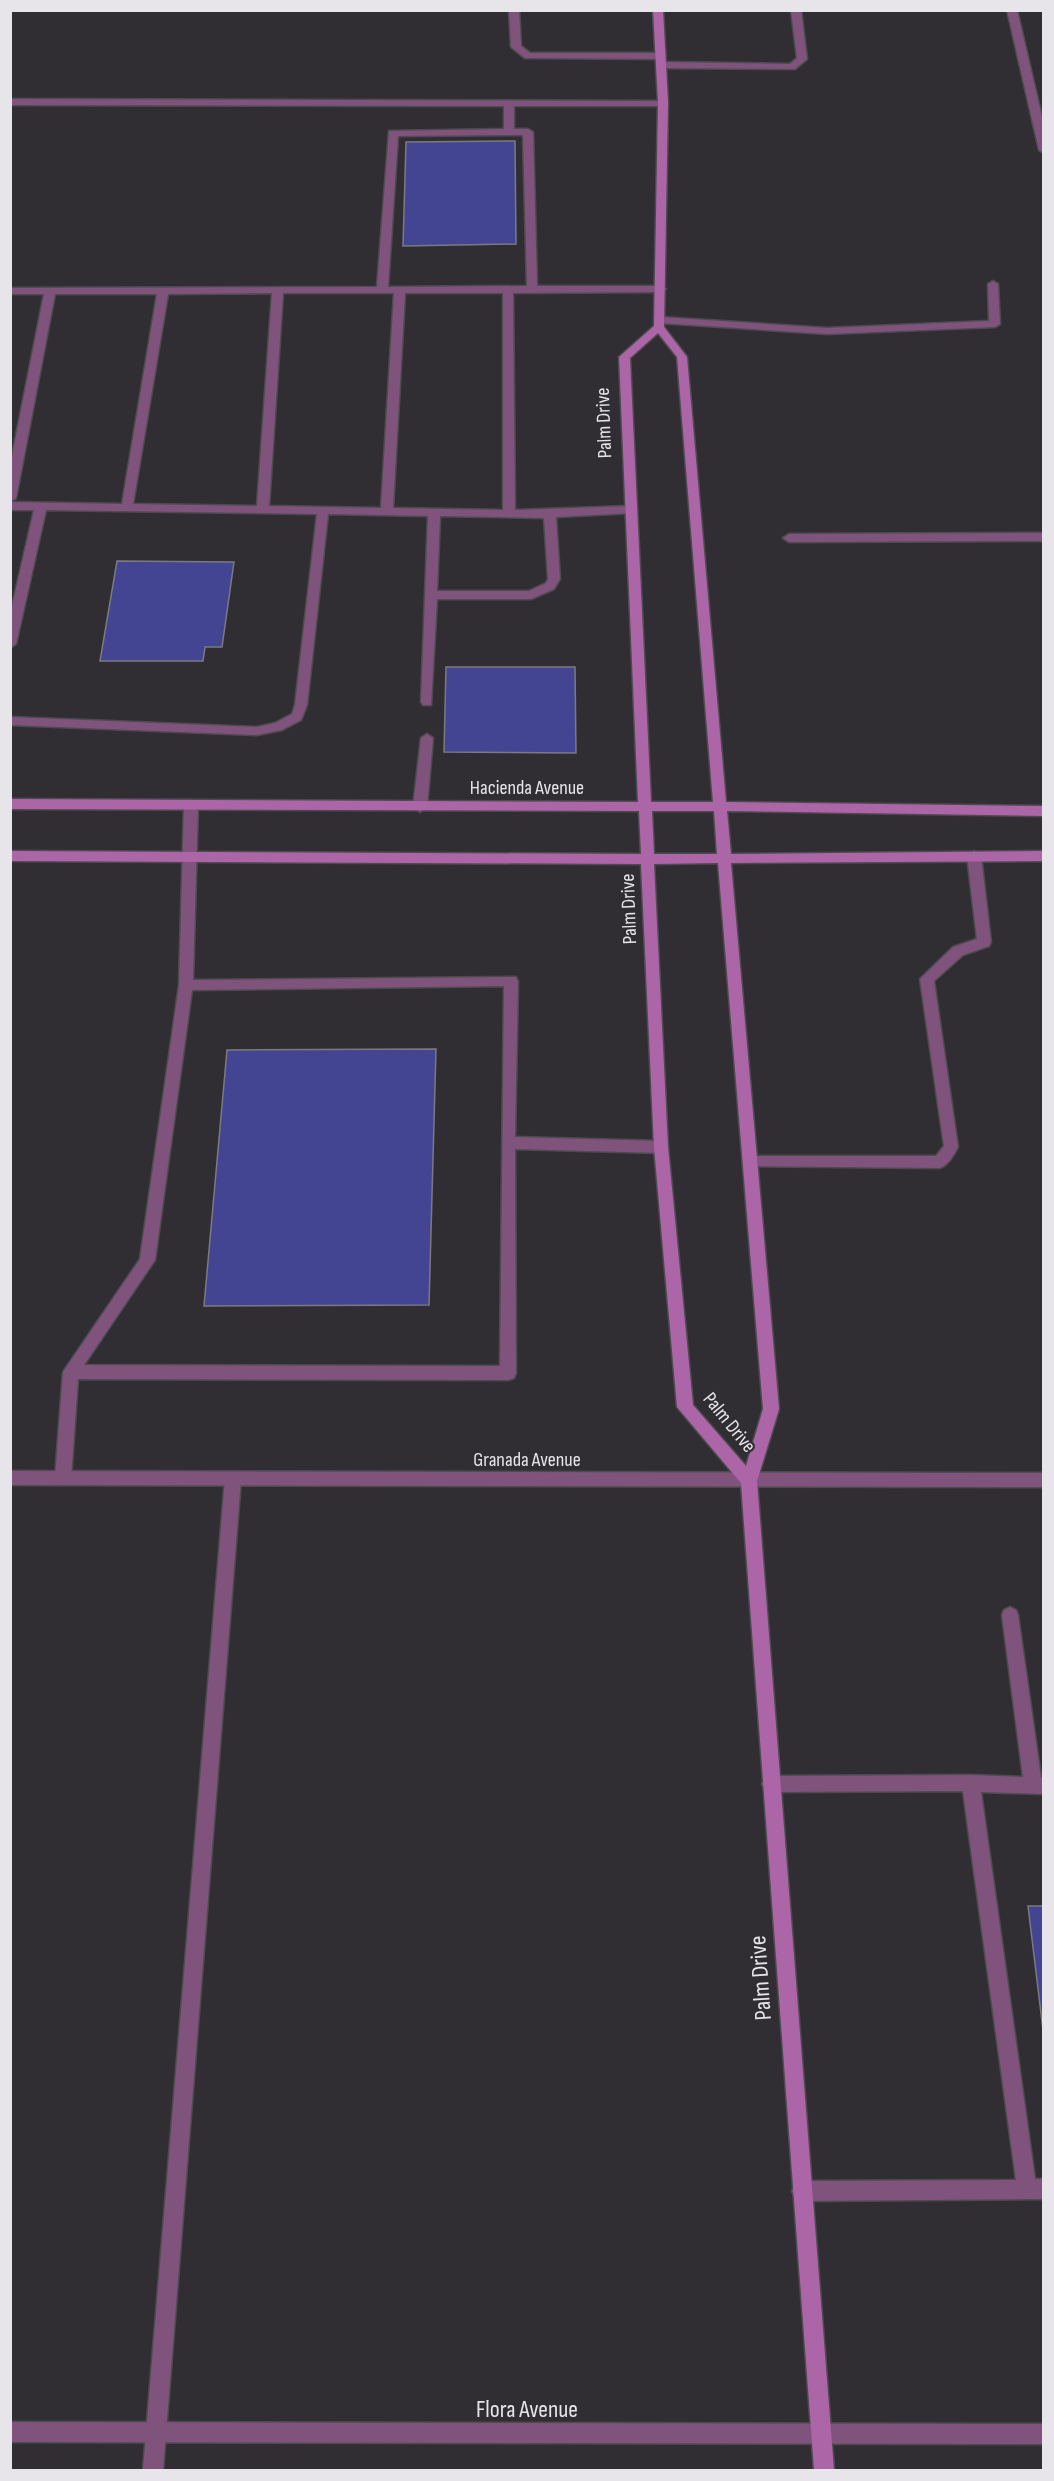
<svg xmlns="http://www.w3.org/2000/svg" width="1054" height="2481" viewBox="0 0 1054 2481" font-family="'Sofia Sans Condensed',sans-serif">
<rect width="100%" height="100%" fill="#302e33"/>
<path fill="#434592" stroke="#7a7b82" stroke-width="1.5" d="M515,141L516,244L403,246L406,142Z
M117,561L234,562L222,647H205L203,661H100Z
M446,667H575L576,753L444,752Z
M436,1049L429,1305L204,1306L227,1050Z
M1028,1906H1044V2038Z"/>
<g fill="none" stroke-linecap="round" stroke-linejoin="round">
<g stroke="#4d4b50" stroke-width="3">
<path id="lane" d="M509,10H519L521,46L530,53H661L666,56L661,59L525,58L511,47Z
M791,10H801L807,59L795,69L661,68L656,65L661,62L790,64L797,58Z
M10,99L666,101L668,103L663,106H514V129H528L533,132L537,286H661L666,289L661,292L513,293L515,510L629,506L635,510L633,513L556,517L560,579L554,589L531,599H437L431,705H423L421,702L428,516L328,514L307,705L301,720L282,730L257,735L10,725V717L257,727L275,723L292,714L295,705L317,514L46,510L16,644L10,648V615L34,510H10V502L122,504L157,294H55L16,498L10,502V466L44,294H10V288L377,287L389,131L504,129V106L10,105ZM523,135L527,286L388,287L398,136ZM272,293L257,506L133,504L168,294ZM283,293H394L381,508L269,506ZM405,293H503V510L393,508ZM440,516L544,518L548,579L546,583L529,591H437Z
M993,281L998,284L1000,324L995,327L827,334L660,323L655,320L660,317L827,328L989,321L988,284Z
M1044,533V541L789,542L783,538L789,534Z
M427,734L433,738L427,807L420,812L413,807L421,738Z
M191,800L198,805L193,980L516,977L518,981L515,1137L661,1141L666,1143L668,1147L666,1151L661,1153L515,1149L516,1373L514,1378L508,1380L78,1379L71,1478L69,1483L63,1485L57,1483L55,1478L63,1372L140,1259L179,985L184,805ZM504,986L500,1366L84,1365L155,1260L192,990Z
M974,851L981,856L991,942L989,946L963,955L934,981L958,1147C954,1155 948,1165 940,1168L745,1166L743,1162L745,1158L750,1156H936L944,1146L920,979L953,947L977,939L967,856Z
M233,1472L239,1474L241,1479L163,2470H143L225,1479L227,1474Z
M1010,1607L1016,1610L1018,1615L1041,1778H1044V1794L981,1792L1035,2179H1044V2199L802,2201L795,2198L792,2191L795,2184L802,2181L1016,2180L963,1791L771,1792L765,1790L762,1784L765,1778L771,1776L971,1775L1023,1777L1002,1615L1004,1610Z"/>
</g>
<g stroke="#4d4b50" stroke-width="3">
<path id="street" d="M1007,10H1017L1044,126V153L1039,150Z
M10,1471L1044,1473V1487L10,1485Z
M10,2422L1044,2424V2444L10,2442Z"/>
</g>
<g stroke="#4d4b50" stroke-width="3">
<path id="secondary" d="M653,10H663L668,103L664,327L687,357L726,802L1044,806V816L727,811L731,854L1044,851V861L731,863L779,1409L757,1481L834,2470H814L741,1483L677,1407L654,1147L641,864L10,861V851L641,854L639,811L10,809V799L638,802L619,357L654,326L658,103ZM658,333L677,357L713,802H651L630,358ZM652,811H714L717,854H654ZM718,863L763,1409L746,1466L693,1405L668,1147L654,864Z"/>
</g>
<use href="#lane" fill="#80537c" fill-rule="evenodd"/>
<use href="#street" fill="#80537c" fill-rule="evenodd"/>
<use href="#secondary" fill="#ac65a7" fill-rule="evenodd"/>
</g>
<g text-anchor="middle" stroke-width="4.5" stroke-linejoin="round" paint-order="stroke">
<g font-size="20" fill="#e7e5e9" stroke="#302e33">
<text transform="translate(603 423) rotate(-92)" y="7">Palm Drive</text>
<text x="527" y="794">Hacienda Avenue</text>
<text transform="translate(628 909) rotate(-92)" y="7">Palm Drive</text>
<text transform="translate(730 1422) rotate(51)" y="7">Palm Drive</text>
<text x="527" y="1466">Granada Avenue</text>
</g>
<g font-size="24" fill="#e7e5e9" stroke="#302e33">
<text transform="translate(760 1978) rotate(-94)" y="8">Palm Drive</text>
<text x="527" y="2417">Flora Avenue</text>
</g>
</g>
<rect width="1054" height="2481" fill="none" stroke="#e7e5e9" stroke-width="24"/>
</svg>
